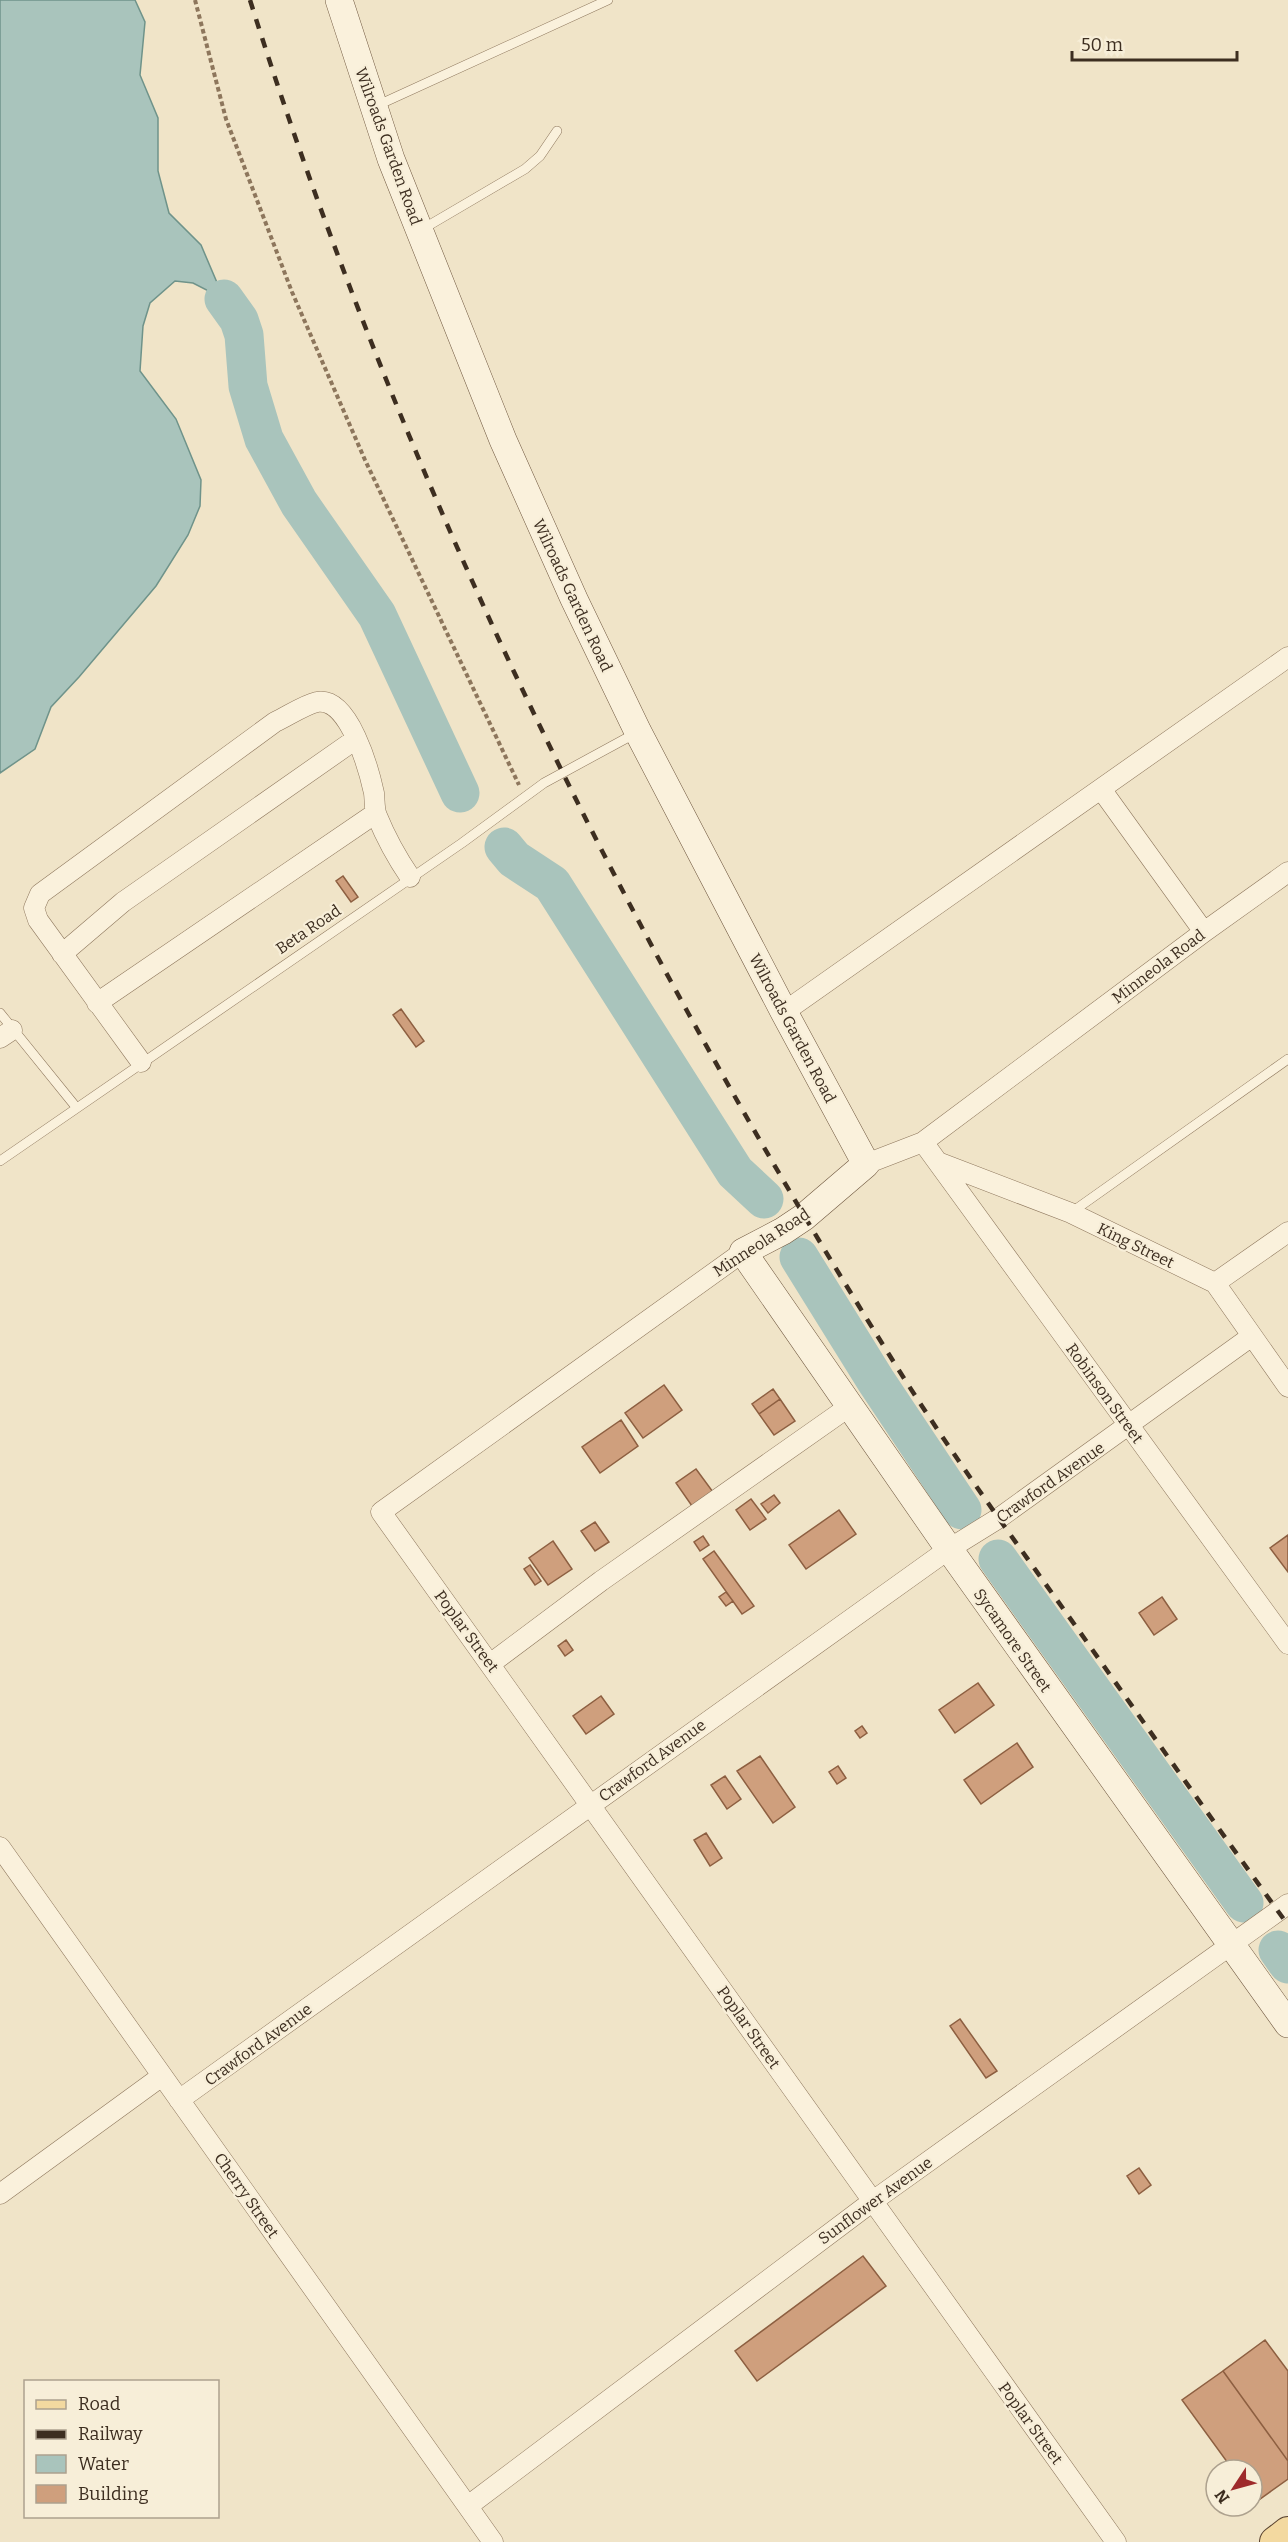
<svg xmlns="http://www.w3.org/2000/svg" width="1288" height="2542" viewBox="0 0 1288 2542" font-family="Bitter,serif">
<rect width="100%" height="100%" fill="#f0e4c8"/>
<path fill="#a9c4bc" stroke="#6f938a" stroke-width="1.5" d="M0,0H135L145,22L140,75L158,118V171L169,213L201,245L224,299L193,283L175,281L150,303L143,326L140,371L176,419L201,480L200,506L188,535L156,586L79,677L51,707L35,749L0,773Z"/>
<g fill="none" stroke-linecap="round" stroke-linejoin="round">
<path stroke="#a9c4bc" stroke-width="39" d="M224,299L239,320L244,335L248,386L264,439L299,503L377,615L460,793
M504,847L514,859L552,884L735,1172L764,1199
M799,1257L876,1381L962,1510
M998,1559L1244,1903
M1278,1950L1288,1964"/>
</g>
<path fill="#cf9f7d" stroke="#8d5f41" stroke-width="1.5" d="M343,876L358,897L351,902L336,881Z
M401,1009L424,1041L416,1047L393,1015Z
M664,1385L682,1410L643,1438L625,1413Z
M773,1389L780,1399L759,1414L752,1404Z
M780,1399L795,1421L774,1435L759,1414Z
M621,1420L638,1446L600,1473L582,1447Z
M696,1469L713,1492L692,1506L676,1483Z
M774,1495L780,1503L768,1513L761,1504Z
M751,1499L766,1519L750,1530L736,1510Z
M839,1510L856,1534L806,1569L789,1545Z
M595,1522L609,1542L595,1551L581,1531Z
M1288,1535V1572L1270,1548Z
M703,1536L709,1545L700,1551L694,1542Z
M553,1541L572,1569L548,1585L529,1558Z
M714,1551L754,1606L742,1614L703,1559Z
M530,1565L541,1581L535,1585L524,1569Z
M726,1592L733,1601L726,1606L719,1597Z
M1162,1597L1177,1619L1154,1635L1139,1613Z
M566,1640L573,1650L565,1656L558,1646Z
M978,1683L994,1705L955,1733L939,1710Z
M601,1696L614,1714L586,1734L573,1716Z
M862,1726L867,1733L860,1738L855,1731Z
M1017,1743L1033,1767L981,1804L964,1780Z
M760,1756L795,1807L773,1823L737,1771Z
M838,1766L846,1778L837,1784L829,1772Z
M725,1776L741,1799L727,1809L711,1785Z
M706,1833L722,1858L710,1866L694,1840Z
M960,2019L997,2071L986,2078L950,2026Z
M1139,2168L1151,2185L1139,2194L1127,2176Z
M863,2256L886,2286L757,2381L735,2351Z
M1265,2340L1288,2371V2461L1223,2371Z
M1223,2371L1288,2461V2479L1256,2502L1252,2497V2470H1233L1182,2400Z"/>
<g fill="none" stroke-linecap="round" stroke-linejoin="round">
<g stroke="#8d765c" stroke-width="10">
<path id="lane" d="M376,106L608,0
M421,230L525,169L540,156L557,131
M0,1013L76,1107
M0,1161L462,843L544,783L636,733
M1072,1212L1288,1059"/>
</g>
<g stroke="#8d765c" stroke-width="21">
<path id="street" d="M1101,789L1204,932
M62,954L123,902L356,739
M97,1003L376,813
M784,1012L1288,657
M0,1038L12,1030
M141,1062L38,920L34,908L40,894L275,722C288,716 304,705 317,702C349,696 369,770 374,793C375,801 374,809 377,816C386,838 397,858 410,877
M923,1142L1288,1644
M938,1162L1071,1213L1215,1283L1288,1387
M866,1164L923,1142L1204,932L1288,872
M743,1252L381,1512L1116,2542
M1215,1283L1288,1232
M490,1664L601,1581L850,1406
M0,1847L493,2542
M179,2100L949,1549L999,1518L1252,1336
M0,2194L162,2076
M468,2506L873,2201L1288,1904"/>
</g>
<g stroke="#6f573f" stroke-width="28">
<path id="secondary" d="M339,0L391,159L503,440L574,599L638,732L784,1012L866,1164L804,1217L783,1231L743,1252L949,1549L1288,2024"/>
</g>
<g stroke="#5b4430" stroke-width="32">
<path id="primary" d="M1275,2542L1288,2532"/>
</g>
<path stroke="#8d765c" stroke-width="4" stroke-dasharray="4.5 3" stroke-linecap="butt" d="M195,0L226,119L292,292L365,460L519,785"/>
<use href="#lane" stroke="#faf1dc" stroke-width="9"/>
<use href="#street" stroke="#faf1dc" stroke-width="20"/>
<use href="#secondary" stroke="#faf1dc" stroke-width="27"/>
<use href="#primary" stroke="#f3d9a0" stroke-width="30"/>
<path stroke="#3d2e20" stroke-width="4.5" stroke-dasharray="10 10" stroke-linecap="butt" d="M250,0C401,481 627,938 895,1364C952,1455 1015,1541 1077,1628C1147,1727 1217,1827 1288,1925"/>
</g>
<g text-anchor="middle" stroke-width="4.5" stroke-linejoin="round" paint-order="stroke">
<g font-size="16" fill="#3d2e20" stroke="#f7eed8">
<text transform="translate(389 146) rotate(70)" y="6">Wilroads Garden Road</text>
<text transform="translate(573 595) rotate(65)" y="6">Wilroads Garden Road</text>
<text transform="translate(308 929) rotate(-34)" y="6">Beta Road</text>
<text transform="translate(1158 966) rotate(-37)" y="6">Minneola Road</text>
<text transform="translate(793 1028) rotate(62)" y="6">Wilroads Garden Road</text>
<text transform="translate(761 1242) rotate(-33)" y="6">Minneola Road</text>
<text transform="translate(1136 1245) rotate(26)" y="6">King Street</text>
<text transform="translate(1105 1393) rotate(54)" y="6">Robinson Street</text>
<text transform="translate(1050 1482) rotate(-35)" y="6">Crawford Avenue</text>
<text transform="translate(467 1631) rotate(54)" y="6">Poplar Street</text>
<text transform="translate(1013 1640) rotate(55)" y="6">Sycamore Street</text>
<text transform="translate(652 1760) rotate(-36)" y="6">Crawford Avenue</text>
<text transform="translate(749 2027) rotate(55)" y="6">Poplar Street</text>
<text transform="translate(258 2044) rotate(-36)" y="6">Crawford Avenue</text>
<text transform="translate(247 2195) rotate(55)" y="6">Cherry Street</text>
<text transform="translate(875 2200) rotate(-36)" y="6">Sunflower Avenue</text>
<text transform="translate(1031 2423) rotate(54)" y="6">Poplar Street</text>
</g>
</g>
<rect x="24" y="2380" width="195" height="138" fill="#f7eed8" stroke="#ada18e" stroke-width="1.5"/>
<rect x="36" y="2400" width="30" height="9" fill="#f3d9a0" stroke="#ada18e" stroke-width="1.5"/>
<text x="78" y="2410" font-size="18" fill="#3d2e20">Road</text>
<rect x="36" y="2430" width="30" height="9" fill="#3d2e20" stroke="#ada18e" stroke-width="1.5"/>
<text x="78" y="2440" font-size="18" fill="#3d2e20">Railway</text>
<rect x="36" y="2455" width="30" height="18" fill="#a9c4bc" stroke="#ada18e" stroke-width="1.5"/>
<text x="78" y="2470" font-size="18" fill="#3d2e20">Water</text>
<rect x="36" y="2485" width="30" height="18" fill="#cf9f7d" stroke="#ada18e" stroke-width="1.5"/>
<text x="78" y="2500" font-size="18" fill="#3d2e20">Building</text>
<g transform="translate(1234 2488) rotate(234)"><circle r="28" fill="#f7eed8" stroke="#ada18e" stroke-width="1.5"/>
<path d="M0-4.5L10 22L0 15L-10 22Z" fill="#9e2a2b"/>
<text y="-9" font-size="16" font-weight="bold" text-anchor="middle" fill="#3d2e20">N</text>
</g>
<path d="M1072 51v9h165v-9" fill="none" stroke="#3d2e20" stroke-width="3"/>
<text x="1081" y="51" font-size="18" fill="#3d2e20" stroke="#f7eed8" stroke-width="4.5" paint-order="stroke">50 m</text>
</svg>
